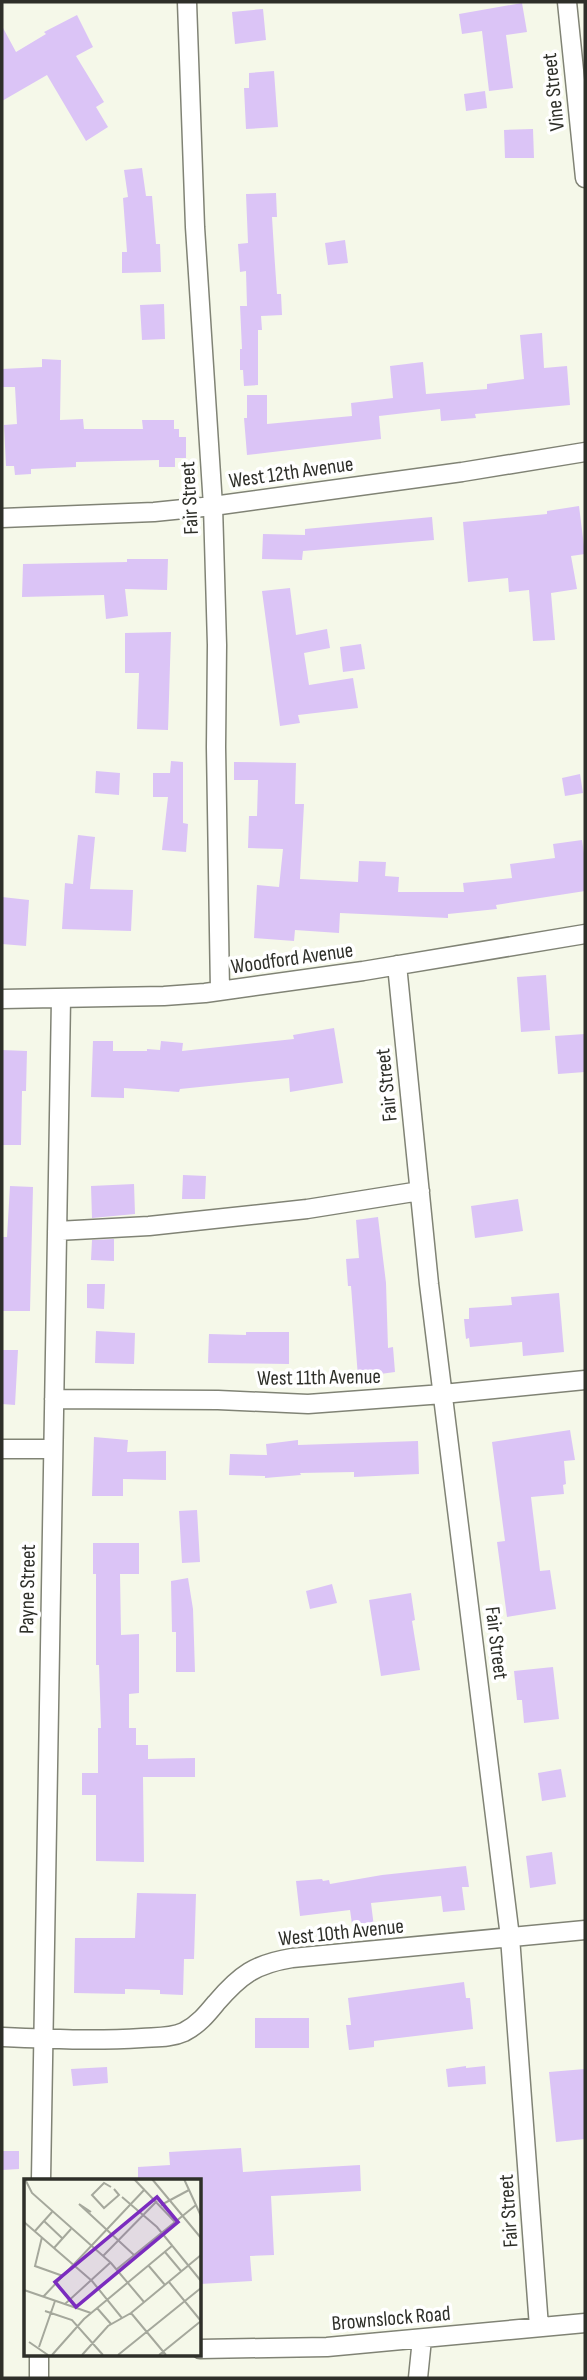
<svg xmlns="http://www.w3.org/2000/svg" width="587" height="2380" viewBox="0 0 587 2380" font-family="'Sofia Sans Condensed',sans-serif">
<rect width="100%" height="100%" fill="#f5f8e9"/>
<path fill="#dbc4f6" d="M522,3L527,32L506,35L513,88L489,91L482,31L462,34L459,14Z
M263,9L266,40L235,44L232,12Z
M77,15L93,47L76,56L104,102L96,107L108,127L86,141L47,75L2,101V26L16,52L46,34L44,32Z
M274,71L278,127L246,129L244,88H249V73Z
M485,91L487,108L466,111L464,94Z
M533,129L534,158H505L504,130Z
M142,168L146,196H152L156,244H160L161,272L122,273V252H127L123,198L128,197L124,170Z
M276,193L277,217H272L274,250L277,294H281L282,315L261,316L262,330H258V385L244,386L243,370H240V349H242L240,306H247L246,271L240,272L238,244L248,243L246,194Z
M345,240L348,263L328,265L325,243Z
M164,304L165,339L142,340L140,305Z
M542,333L544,368L567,366L570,405L475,414L476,418L441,421L440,409L379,416L381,439L247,455L244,418H247V395H267V424L352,416L351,403L393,398L390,366L423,362L426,394L487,389V384L524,379L520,335Z
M42,359L61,360L60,420L83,419L84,429H143L142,420H174V429H179V437H186V458H175V467H159V460L76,462V467L31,469V474L15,475L14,466H6L4,425L17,424L15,387H2V369L42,367Z
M579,506L585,554L571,556L577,589L551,593L555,640L533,641L529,590L509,592L508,578L468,582L463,522L547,514V511Z
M432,517L434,540L303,551L302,560L262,559L263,534L305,535V529Z
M127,559H168L167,590L125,589L128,616L106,619L104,595L22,597L23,564L127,562Z
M290,588L296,635L327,629L330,648L304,653L309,685L353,678L358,708L298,715L300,723L280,726L262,591Z
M171,632L168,730L137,729L139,673H125V633Z
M361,644L365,669L343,672L340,647Z
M171,761L183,762V823L188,824L186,852L162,850L168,797H153V773H170Z
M234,762L296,763L295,804H304L300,879L358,882L359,861L386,862L385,876L399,877L398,892H464L463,883L512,878L510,864L555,858L553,844L582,840L585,860V891L496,905L497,909L448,914V918L340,913L339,933L295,930L294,941L254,938L257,885L279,887L283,849L248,848L249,816H257L258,780H234Z
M96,771L120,773L119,795L95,793Z
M580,774L583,793L565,796L562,778Z
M78,835L95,837L90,889L133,890L131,931L62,929L65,883L73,884Z
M2,897L29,900L26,946L2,944Z
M546,975L550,1030L521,1032L517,977Z
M334,1028L343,1083L290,1092L289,1078L180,1089L179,1092L124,1088V1098L91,1097L93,1041H113V1051H147V1049L160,1050L161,1041L183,1043L182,1051L294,1039L293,1035Z
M585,1034V1072L558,1074L555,1036Z
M2,1050L27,1051L26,1091H22L21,1145H2Z
M183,1175L206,1176L205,1199H182Z
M134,1184L135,1214L92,1218L91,1186Z
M10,1186L33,1187L30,1311H2V1237H7Z
M518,1199L523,1231L475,1238L471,1206Z
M378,1217L386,1283L388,1348L393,1347L395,1372L358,1377L351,1286H348L346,1259L359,1258L356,1220Z
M114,1239V1261L91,1260L92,1240Z
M87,1284H105L104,1309L87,1308Z
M559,1293L564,1352L523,1356L522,1342L470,1347L469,1338L466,1339L464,1319H469V1308L512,1305L511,1297Z
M96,1331L135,1333L134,1364L95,1363Z
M246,1332H289V1364L208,1363L209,1334L246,1335Z
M2,1350H18L15,1405L2,1404Z
M570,1430L575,1460L564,1461L566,1484L563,1485L564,1494L531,1497L540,1571L550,1570L556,1609L507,1617L497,1542L505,1541L492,1442Z
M94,1437L128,1440L127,1452L166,1451V1480L123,1479V1496H92Z
M298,1440V1445L418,1441L419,1474L354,1477V1472L300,1473L301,1475L265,1478V1476L229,1475L230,1454L267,1455L266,1444Z
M197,1510L200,1562L182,1563L179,1511Z
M93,1543H139V1574H120L121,1635L139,1634V1693L129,1694V1728H136V1745H148V1759L195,1758V1777H143L144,1862L96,1861V1795H82V1773H98V1728H101L99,1665H96V1574H93Z
M188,1578L193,1609L195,1672H176V1632H172L171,1581Z
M332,1584L337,1603L310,1609L306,1591Z
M411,1593L415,1620L412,1621L420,1670L381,1676L369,1600Z
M553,1667L559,1719L524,1723L522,1700H517L514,1671Z
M561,1769L566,1797L542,1801L538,1773Z
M552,1852L556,1884L530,1888L526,1856Z
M466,1866L469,1887H462L465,1910L443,1912L441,1896L371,1903L374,1927L353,1931L350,1910L300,1916L296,1881L322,1879L323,1881L329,1880L330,1884L382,1875Z
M137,1893L196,1894L194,1959H184L183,1995L160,1994V1990L125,1989V1994L74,1993L75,1938H135Z
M464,1982L466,1998H470L473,2029L374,2041V2047L349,2050L346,2025H351L348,1998Z
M255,2018H309V2048H255Z
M466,2066V2068L485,2066L486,2084L448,2087L446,2069Z
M107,2067L108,2083L73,2086L71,2069Z
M585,2069V2139L556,2142L549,2072Z
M241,2148L243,2172L360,2165L361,2191L271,2196L274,2255L250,2256L252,2281L200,2284V2180H138V2167L170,2165L169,2152Z
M2,2151H19V2169L2,2170Z"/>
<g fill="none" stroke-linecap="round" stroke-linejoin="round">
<g stroke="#808375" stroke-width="21">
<path id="street" d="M187,2L195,227L213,506L217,645L216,747L220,991
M567,2L585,178
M2,518L154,512L213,506L462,472L585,452
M397,965L429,1284L510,1937L539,2327
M2,999L164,996L205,993L363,971L585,934
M57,1231L149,1226L307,1209L420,1191
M54,1399L218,1400L308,1404L443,1394L585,1380
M2,1449H52
M2,2037C49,2039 95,2041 142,2038C156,2037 171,2038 184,2032C198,2025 207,2014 216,2003C240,1975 255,1964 292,1958L585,1930
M41,2180L61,999
M200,2349L327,2347L585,2323
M39,2378V2354
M418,2378L422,2339"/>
</g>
<use href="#street" stroke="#fff" stroke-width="18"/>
</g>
<g text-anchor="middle" stroke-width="7" stroke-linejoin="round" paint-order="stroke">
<g font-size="21" fill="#2e2f29" stroke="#fff">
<text transform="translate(553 92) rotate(-96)" y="7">Vine Street</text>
<text transform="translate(291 472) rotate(-8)" y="7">West 12th Avenue</text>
<text transform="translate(189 498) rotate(-93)" y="7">Fair Street</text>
<text transform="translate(292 958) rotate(-8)" y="7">Woodford Avenue</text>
<text transform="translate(386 1085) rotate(-96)" y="7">Fair Street</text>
<text transform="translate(319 1377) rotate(-1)" y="7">West 11th Avenue</text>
<text transform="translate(27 1589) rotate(-89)" y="7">Payne Street</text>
<text transform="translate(497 1643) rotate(83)" y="7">Fair Street</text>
<text transform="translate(341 1932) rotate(-6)" y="7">West 10th Avenue</text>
<text transform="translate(508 2211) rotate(-94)" y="7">Fair Street</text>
<text transform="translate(391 2318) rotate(-5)" y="7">Brownslock Road</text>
</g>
</g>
<g transform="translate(24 2179)">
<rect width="177" height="177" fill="#f5f8e9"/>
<path fill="none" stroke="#a5a89c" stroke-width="2" d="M1,0L8,14L87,84L120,123M110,0L151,43M128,0L177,59M160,0L177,37M87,8L80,4L68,16L80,29L95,16L90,10M98,18L133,48L177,102M137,26L165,11M67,33L55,25L110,76M20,42L39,60M0,43L68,102L98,139M11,52L28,33M18,58L11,87L39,97M30,69L47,50M141,73L157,92M79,77L133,22M124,86L141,106M93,90L172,26M145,103L177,142M0,111L67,134M19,118L121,10M41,125L87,83M73,129L87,145M21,132L48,141L79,176M107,134L142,176M5,163L24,176M15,168L31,122M28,176L60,140L149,66M58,176L84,147L107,134L177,76M94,176L177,109M135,176L177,142"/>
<path fill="#7b2cbf" fill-opacity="0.15" stroke="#7b2cbf" stroke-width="3.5" d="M133,18L154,43L52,128L31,103Z"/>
<rect width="177" height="177" fill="none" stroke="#2e2f29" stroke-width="3.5"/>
</g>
<rect width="587" height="2380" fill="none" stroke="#2e2f29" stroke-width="7"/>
</svg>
